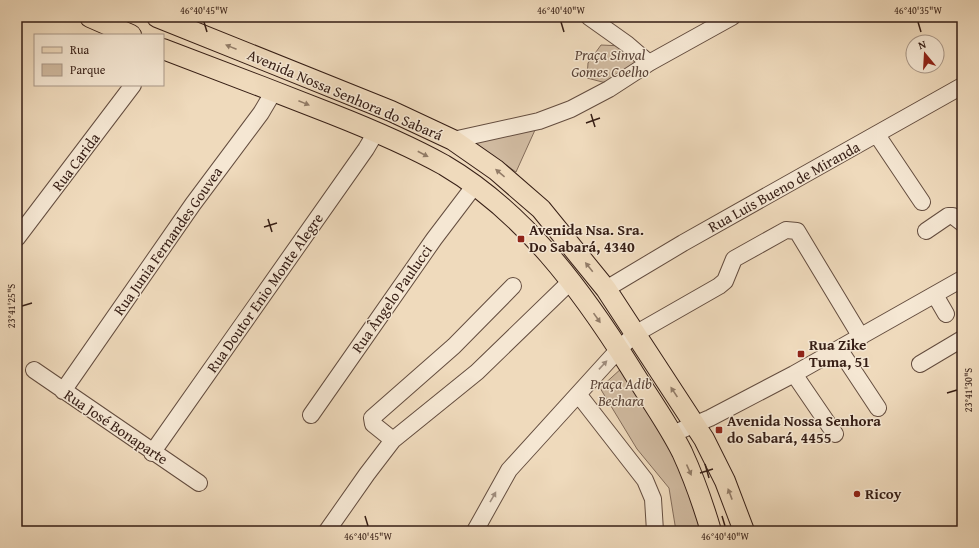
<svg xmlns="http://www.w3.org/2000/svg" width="979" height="548" viewBox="0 0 979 548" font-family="'Gentium Book Plus',serif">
<rect width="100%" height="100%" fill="#efdabc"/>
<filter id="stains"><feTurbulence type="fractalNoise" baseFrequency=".005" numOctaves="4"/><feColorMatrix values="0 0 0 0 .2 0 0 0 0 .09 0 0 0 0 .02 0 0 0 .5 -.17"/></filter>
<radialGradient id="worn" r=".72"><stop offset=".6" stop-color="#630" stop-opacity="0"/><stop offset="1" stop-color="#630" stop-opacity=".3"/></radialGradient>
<path fill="#d0baa0" stroke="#836c5a" d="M601,45L623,46L641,65L610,84L587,78L588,63Z
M535,130L516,172L471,140Z
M623,367L677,456L707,531H676L669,488L637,449L600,388Z"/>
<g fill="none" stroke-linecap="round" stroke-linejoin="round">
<g stroke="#644d3f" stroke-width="18">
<path id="minor" d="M589,17L627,44L649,63
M877,135L922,202
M453,140L539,121L571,109L609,89L649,63L732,17
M926,231L948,216H953L962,223
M17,238L133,85
M606,289L683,243L962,86
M935,295L946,314
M839,349L878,408
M920,364L962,339
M34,370L199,483
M794,374L835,434
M63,391L193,204L261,113L274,91
M578,394L645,480L653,499L655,531
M311,415L434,239L475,185
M672,434L710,418L794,374L962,279
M393,440L373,424L372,418L454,346L513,286
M152,453L366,149L376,132
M327,531L367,474L393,440L477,372L571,281
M475,531L509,470L619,349L635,334L719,286L725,281L734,259L786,230L797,231L861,337"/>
</g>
<g stroke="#361e15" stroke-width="22">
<path id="major" d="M90,17L131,35
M157,17L391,111L453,140L496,170L541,209L606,289L704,439L725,481L744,531
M163,49C219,70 276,92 332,114C370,129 408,145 444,165C524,212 581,289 630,367C647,395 667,422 682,452C694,478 703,504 711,531"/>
</g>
<use href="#minor" stroke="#f5e7d3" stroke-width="16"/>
<use href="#major" stroke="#efdabc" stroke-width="20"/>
</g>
<defs><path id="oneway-solid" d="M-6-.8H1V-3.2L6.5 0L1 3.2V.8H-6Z"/></defs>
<g fill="#927c68">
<use href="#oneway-solid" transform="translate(231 47) rotate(-158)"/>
<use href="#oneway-solid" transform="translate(304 103) rotate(22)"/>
<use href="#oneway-solid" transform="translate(423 154) rotate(28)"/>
<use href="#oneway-solid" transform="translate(500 173) rotate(-140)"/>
<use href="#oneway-solid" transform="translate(589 267) rotate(-129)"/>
<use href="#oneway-solid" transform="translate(597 318) rotate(55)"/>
<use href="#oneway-solid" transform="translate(674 392) rotate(-124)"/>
<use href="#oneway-solid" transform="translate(689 470) rotate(66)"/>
<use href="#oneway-solid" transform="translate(730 494) rotate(-111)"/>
</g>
<g fill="#9f8d7e">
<use href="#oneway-solid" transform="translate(603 365) rotate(-47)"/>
<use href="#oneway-solid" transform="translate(493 497) rotate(-60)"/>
</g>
<path fill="none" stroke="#361e15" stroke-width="1.5" d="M204,22L207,32M561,22L564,32M918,22L921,32M591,114L595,127M586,123L600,118M268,219L272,232M264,227L277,223M22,306L32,303M947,393L957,390M705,464L709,478M700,473L713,469M365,516L368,526M722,516L725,526"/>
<g fill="#8f2418" stroke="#f5e7d3" stroke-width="1.5">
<rect x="517" y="235" width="8" height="8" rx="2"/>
<rect x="797" y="350" width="8" height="8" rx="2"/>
<rect x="715" y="426" width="8" height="8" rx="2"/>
<circle cx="857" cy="494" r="4"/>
</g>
<g text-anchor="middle" stroke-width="3" stroke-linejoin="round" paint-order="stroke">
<g font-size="15" font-style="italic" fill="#5c4538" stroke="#f5e7d3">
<text x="610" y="60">Praça Sinval<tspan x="610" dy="17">Gomes Coelho</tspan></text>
<text x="621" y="389">Praça Adib<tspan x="621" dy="17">Bechara</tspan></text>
</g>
<g font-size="15" fill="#361e15" stroke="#f5e7d3">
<text transform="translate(345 95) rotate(23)" y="5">Avenida Nossa Senhora do Sabará</text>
<text transform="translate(76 162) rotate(-53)" y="5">Rua Carida</text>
<text transform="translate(784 187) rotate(-29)" y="5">Rua Luis Bueno de Miranda</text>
<text transform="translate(168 241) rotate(-55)" y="5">Rua Junia Fernandes Gouvea</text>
<text transform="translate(265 293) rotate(-55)" y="5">Rua Doutor Enio Monte Alegre</text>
<text transform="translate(392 299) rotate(-55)" y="5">Rua Ângelo Paulucci</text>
<text transform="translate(116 427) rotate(34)" y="5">Rua José Bonaparte</text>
</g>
<g font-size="15" font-weight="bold" fill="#361e15" stroke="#f5e7d3" text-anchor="start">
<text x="529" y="235">Avenida Nsa. Sra.<tspan x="529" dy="17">Do Sabará, 4340</tspan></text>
<text x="809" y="350">Rua Zike<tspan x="809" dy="17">Tuma, 51</tspan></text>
<text x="727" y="426">Avenida Nossa Senhora<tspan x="727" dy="17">do Sabará, 4455</tspan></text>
<text x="865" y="499">Ricoy</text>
</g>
</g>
<rect width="979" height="548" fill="none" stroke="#efdabc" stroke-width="44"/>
<rect x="34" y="34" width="130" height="52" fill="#f5e7d3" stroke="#a99787"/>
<rect x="42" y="47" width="20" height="6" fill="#efdabc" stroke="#a99787"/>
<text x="70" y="54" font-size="12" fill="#361e15">Rua</text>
<rect x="42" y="64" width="20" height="12" fill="#d0baa0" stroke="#a99787"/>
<text x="70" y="74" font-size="12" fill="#361e15">Parque</text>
<g transform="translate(925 54) rotate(342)"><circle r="19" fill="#f5e7d3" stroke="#a99787"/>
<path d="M0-3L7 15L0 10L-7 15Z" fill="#8f2418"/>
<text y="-6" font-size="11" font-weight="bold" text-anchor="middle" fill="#361e15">N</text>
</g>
<rect x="22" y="22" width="935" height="504" fill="none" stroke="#361e15" stroke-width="1.5"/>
<g font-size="10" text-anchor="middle" fill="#361e15">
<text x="204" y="14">46°40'45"W</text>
<text x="561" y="14">46°40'40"W</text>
<text x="918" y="14">46°40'35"W</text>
<text transform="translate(11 306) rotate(-90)" y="4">23°41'25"S</text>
<text transform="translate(968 390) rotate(-90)" y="4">23°41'30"S</text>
<text x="368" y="540">46°40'45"W</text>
<text x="725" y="540">46°40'40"W</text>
</g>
<rect width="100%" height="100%" filter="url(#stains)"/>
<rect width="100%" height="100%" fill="url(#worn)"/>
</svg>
